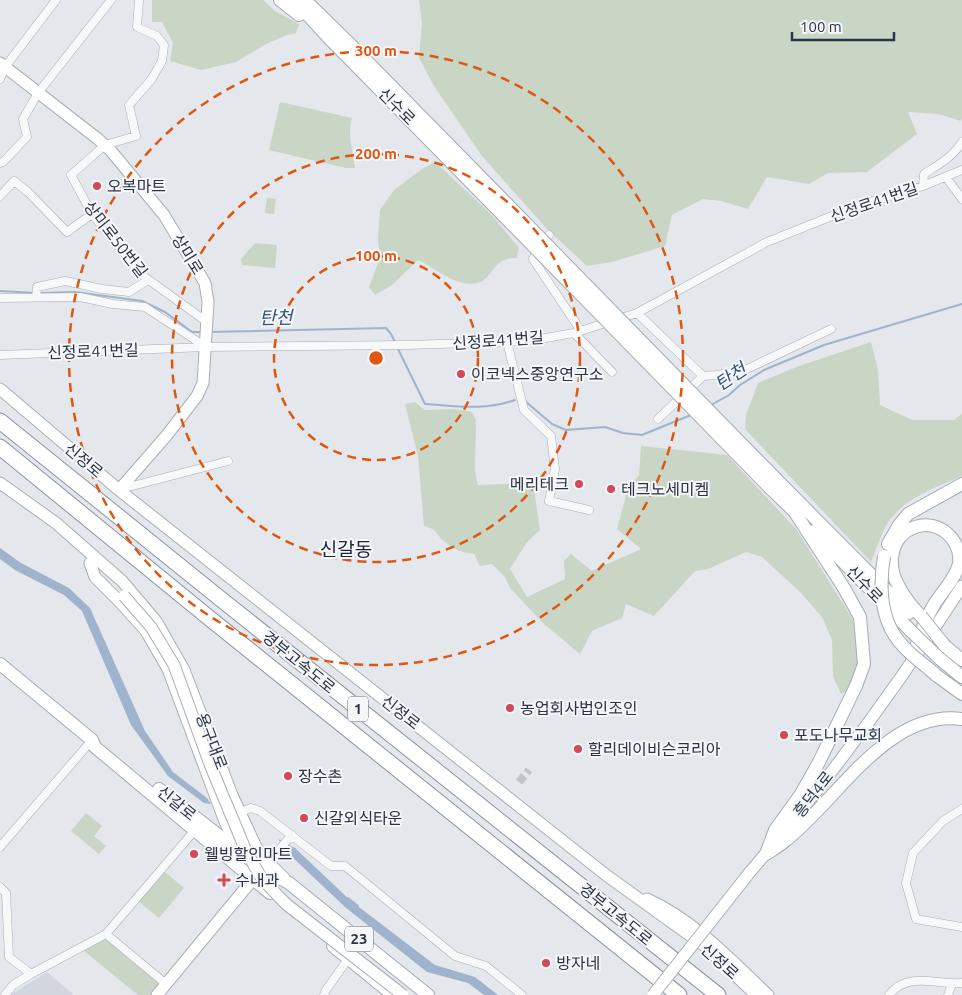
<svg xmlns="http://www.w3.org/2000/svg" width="962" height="995" viewBox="0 0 962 995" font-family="Ubuntu,'Noto Sans KR',sans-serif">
<rect width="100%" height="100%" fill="#e4e7ec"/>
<path fill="#d2d6de" d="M47,972L74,995H10Z"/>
<path fill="#c9d6c5" d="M152,0H263L275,11L299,24L296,33L287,35L266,44L236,62L201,70L170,61L173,43L162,22H152Z
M419,0H962V119L961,121L938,114L908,112L917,134L867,172L828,173L809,184L767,177L748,209L721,201L703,199L672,215L665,246L612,262L587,266L548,230L482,156L434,86L419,58L422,23Z
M280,102L352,118C347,136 353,150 355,168H346L269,150Z
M435,162L491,214L519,248L517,258C486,257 496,289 464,283C445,279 435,268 418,260L392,285L375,295L369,287L380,258L378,239L380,210L394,190L422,169Z
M267,198L276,199L274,214L265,213Z
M255,243L277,245L275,268L242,265L241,259Z
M871,342L878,370L880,405L912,420H954L962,414V476C935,488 901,499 886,526C880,537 876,550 871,562L745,429L746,415L758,383L799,366Z
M415,402L425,410L455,409L472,412L476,420L475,471L478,485L533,483L540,530L527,542L510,569L527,597L565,579L564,561L571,554L592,571L641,549L617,529L628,488L639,475L641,446L727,455L796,529L852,618L860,647L858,670L851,689L841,694L833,676L832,640L822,617L800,592L762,557L746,552L708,569L695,571L654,616L626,604L622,618L592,631L580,654L544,624L510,588L505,577L492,564L480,566L474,554C462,552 454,550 445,542C435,534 439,530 424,526L418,456L405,404Z
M86,813L102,826L94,836L106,846L99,854L71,831Z
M164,871L184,888L159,918L138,901Z
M106,938L163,981L152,995H138L84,951Z"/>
<path fill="#9fb4cc" d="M0,548L21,563L69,588L90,608L145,731L173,772L207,798L211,804L204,803L168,776L131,725L82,611L64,595L15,570L0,559Z
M278,839L295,848L351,901L435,965L475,977L498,995H484L468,983L427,972L345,907L290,855Z"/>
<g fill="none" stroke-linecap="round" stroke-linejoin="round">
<path stroke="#9fb4cc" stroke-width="2" d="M0,291L35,293
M40,293L75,292L142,301L165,312L192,332H203
M210,332L386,328L391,334L395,342
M398,349L425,404C457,406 484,411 515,400
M525,401L552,424L566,430L605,427L623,433L642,435L691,415
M711,405L729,395L740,385L764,370L824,345L962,304
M348,898L358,906"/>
<path stroke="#bfc3cb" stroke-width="8" stroke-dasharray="8 4" stroke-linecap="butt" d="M519,782L529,770"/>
<g stroke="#a9aeb7" stroke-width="9">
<path id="street" d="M139,0L137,27L157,36L164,45L162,61L151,80L129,105L136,136L105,145L71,175L92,214L142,275L207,322
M0,79L5,67L56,0
M0,163L3,162L27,137L23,119L38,93L111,0
M946,177L962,199
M923,186L924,174C938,165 953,157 962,142
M0,196L14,181L28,192L67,232L92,214
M549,235L533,259L581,331
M36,297L37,287L65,281L102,289L129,292L148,280
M0,298L80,297L113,304L145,307L206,347
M637,313L703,376L717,375L745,370L831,329
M574,333L612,372
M507,342L524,410L551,436L555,469L549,501L589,510
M0,355L206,347L406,345L507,342L540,339L574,333L637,313L767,242L857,206L923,186L962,170
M658,419L703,376
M121,489L228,461
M962,809L943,821L913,853L906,883L916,919L962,927
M241,812L251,808L260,811L331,866H345L455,956L486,966L522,995
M0,847L92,740
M268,862L292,835
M0,887L6,893L9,957L31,974
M106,934L166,984
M5,995L13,985L31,974L106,934L195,830
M324,995L326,990L348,959
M889,995C907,971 936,985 962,983
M948,995L952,984"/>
</g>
<g stroke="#a9aeb7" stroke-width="13">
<path id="secondary" d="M0,63L98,139L111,151L164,215L205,283L208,302L203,383L197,396L167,435L119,490
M0,389L119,490L606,875L706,947L756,995
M0,483L56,523L122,581L156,621L184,670L232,795L256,847L268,862L284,878
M90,563L95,577L119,601L146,631L168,669L224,819L238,851
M750,872C827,782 898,686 962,586
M647,899C695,921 730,959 768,995
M157,995L258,873"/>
</g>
<g stroke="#a3abb8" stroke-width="14">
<path id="primary" d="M280,0L299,15
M294,0L327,36L500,212
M308,3L350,44L507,204
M777,480L909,613
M771,489L799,516
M813,531L911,631
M888,544L899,525L908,514L962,484
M945,646L962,660
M939,658L962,677
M912,660C918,640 924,621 935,603C943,591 955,579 959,564C962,539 938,519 915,527C890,536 887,565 898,585C904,597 912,607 921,616
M0,664L92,740L95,747L270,893
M936,675L962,694
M159,789L262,869L289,883L428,995
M766,854L775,830L801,794L819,762L856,686L864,664L860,617L844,588L794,511
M766,854C772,850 779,846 785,841C837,801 887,709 962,719
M333,946L393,995"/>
</g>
<g stroke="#8b94a3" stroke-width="17">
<path id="highway" d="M0,421L222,600L718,995
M0,447L208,617L679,995"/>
</g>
<use href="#street" stroke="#f7f8fa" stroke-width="8"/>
<use href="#secondary" stroke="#fff" stroke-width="11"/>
<use href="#primary" stroke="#fff" stroke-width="12"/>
<use href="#highway" stroke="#fff" stroke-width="15"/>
<g stroke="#a9aeb7" stroke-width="13" stroke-linecap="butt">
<path id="secondary-bridge" d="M124,596L151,627L174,665L211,767L246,851L262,879L286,904L403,995
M653,995L750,872"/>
</g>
<g stroke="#a3abb8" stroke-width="14" stroke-linecap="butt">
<path id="primary-bridge" d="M507,204L777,480
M500,212L771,489
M884,556C879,587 880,623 904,647C913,657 925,665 936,675
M921,616L945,646
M911,631L939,658"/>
</g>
<use href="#secondary-bridge" stroke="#fff" stroke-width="11"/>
<use href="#primary-bridge" stroke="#fff" stroke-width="12"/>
</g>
<g fill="none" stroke="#df570f" stroke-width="2.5" stroke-dasharray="9 6">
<circle cx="376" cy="358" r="102"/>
<circle cx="376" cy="358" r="204"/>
<circle cx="376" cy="358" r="307"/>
</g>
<g fill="#d1495b" stroke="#f4f6f9" stroke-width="2">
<circle cx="97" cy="186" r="5"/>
<circle cx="461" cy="374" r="5"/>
<circle cx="579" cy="484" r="5"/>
<circle cx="611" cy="489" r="5"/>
<circle cx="510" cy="708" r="5"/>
<circle cx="784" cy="735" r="5"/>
<circle cx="578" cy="749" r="5"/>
<circle cx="288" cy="776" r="5"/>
<circle cx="304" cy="818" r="5"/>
<circle cx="194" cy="854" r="5"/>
<path d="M221.5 872.5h5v5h5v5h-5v5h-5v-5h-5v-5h5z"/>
<circle cx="546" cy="963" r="5"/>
</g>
<g text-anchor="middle" stroke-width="4" stroke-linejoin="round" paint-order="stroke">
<g fill="#f4f6f9" stroke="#676e7b" stroke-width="1">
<rect x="348" y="696.5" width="20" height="25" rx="4"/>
<rect x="345" y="926.5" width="28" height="25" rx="4"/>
</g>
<g font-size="15" font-weight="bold" fill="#2b3445">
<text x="358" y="714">1</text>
<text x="359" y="944">23</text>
</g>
<g font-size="16" fill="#2b3445" stroke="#f4f6f9">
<text transform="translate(397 106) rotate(45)" y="6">신수로</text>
<text transform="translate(874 202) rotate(-19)" y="6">신정로41번길</text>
<text transform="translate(116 239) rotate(52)" y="6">상미로50번길</text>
<text transform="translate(188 254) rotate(58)" y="6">상미로</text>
<text transform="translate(498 340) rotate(-4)" y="6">신정로41번길</text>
<text transform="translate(93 351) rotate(-2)" y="6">신정로41번길</text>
<text transform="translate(84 460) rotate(40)" y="6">신정로</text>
<text transform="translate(865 584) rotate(46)" y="6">신수로</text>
<text transform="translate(299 662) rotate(39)" y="6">경부고속도로</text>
<text transform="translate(401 712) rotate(38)" y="6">신정로</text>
<text transform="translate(212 741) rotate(69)" y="6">용구대로</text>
<text transform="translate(813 794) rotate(-52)" y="6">흥덕4로</text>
<text transform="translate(177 803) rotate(39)" y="6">신갈로</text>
<text transform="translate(616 914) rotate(39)" y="6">경부고속도로</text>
<text transform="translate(720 961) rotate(42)" y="6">신정로</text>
</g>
<g font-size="16" fill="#2b3445" stroke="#f4f6f9" text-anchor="start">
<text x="107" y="192">오복마트</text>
<text x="471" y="380">이코넥스중앙연구소</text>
<text x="569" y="490" text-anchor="end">메리테크</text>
<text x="621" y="495">테크노세미켐</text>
<text x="520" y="714">농업회사법인조인</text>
<text x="794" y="741">포도나무교회</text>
<text x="588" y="755">할리데이비슨코리아</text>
<text x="298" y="782">장수촌</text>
<text x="314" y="824">신갈외식타운</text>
<text x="204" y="860">웰빙할인마트</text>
<text x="235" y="886">수내과</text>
<text x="556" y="969">방자네</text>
</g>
<g font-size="18" font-style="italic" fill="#34527a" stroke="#f4f6f9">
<text transform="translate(276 318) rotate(-1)" y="6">탄천</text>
<text transform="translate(731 377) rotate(-34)" y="6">탄천</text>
</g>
<g font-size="19" fill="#1d2536" stroke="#f4f6f9">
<text x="346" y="556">신갈동</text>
</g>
</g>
<circle cx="376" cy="358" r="8" fill="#df570f" stroke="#f4f6f9" stroke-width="2.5"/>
<g font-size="15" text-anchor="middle" font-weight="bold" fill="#df570f" stroke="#f4f6f9" stroke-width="4" stroke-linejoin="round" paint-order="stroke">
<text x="376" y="56">300 m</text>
<text x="376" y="159">200 m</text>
<text x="376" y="261">100 m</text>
</g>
<path d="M792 32v8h102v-8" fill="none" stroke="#2b3445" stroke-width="2.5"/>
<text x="800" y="32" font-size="15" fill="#2b3445" stroke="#f4f6f9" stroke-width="4" paint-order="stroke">100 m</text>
</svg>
